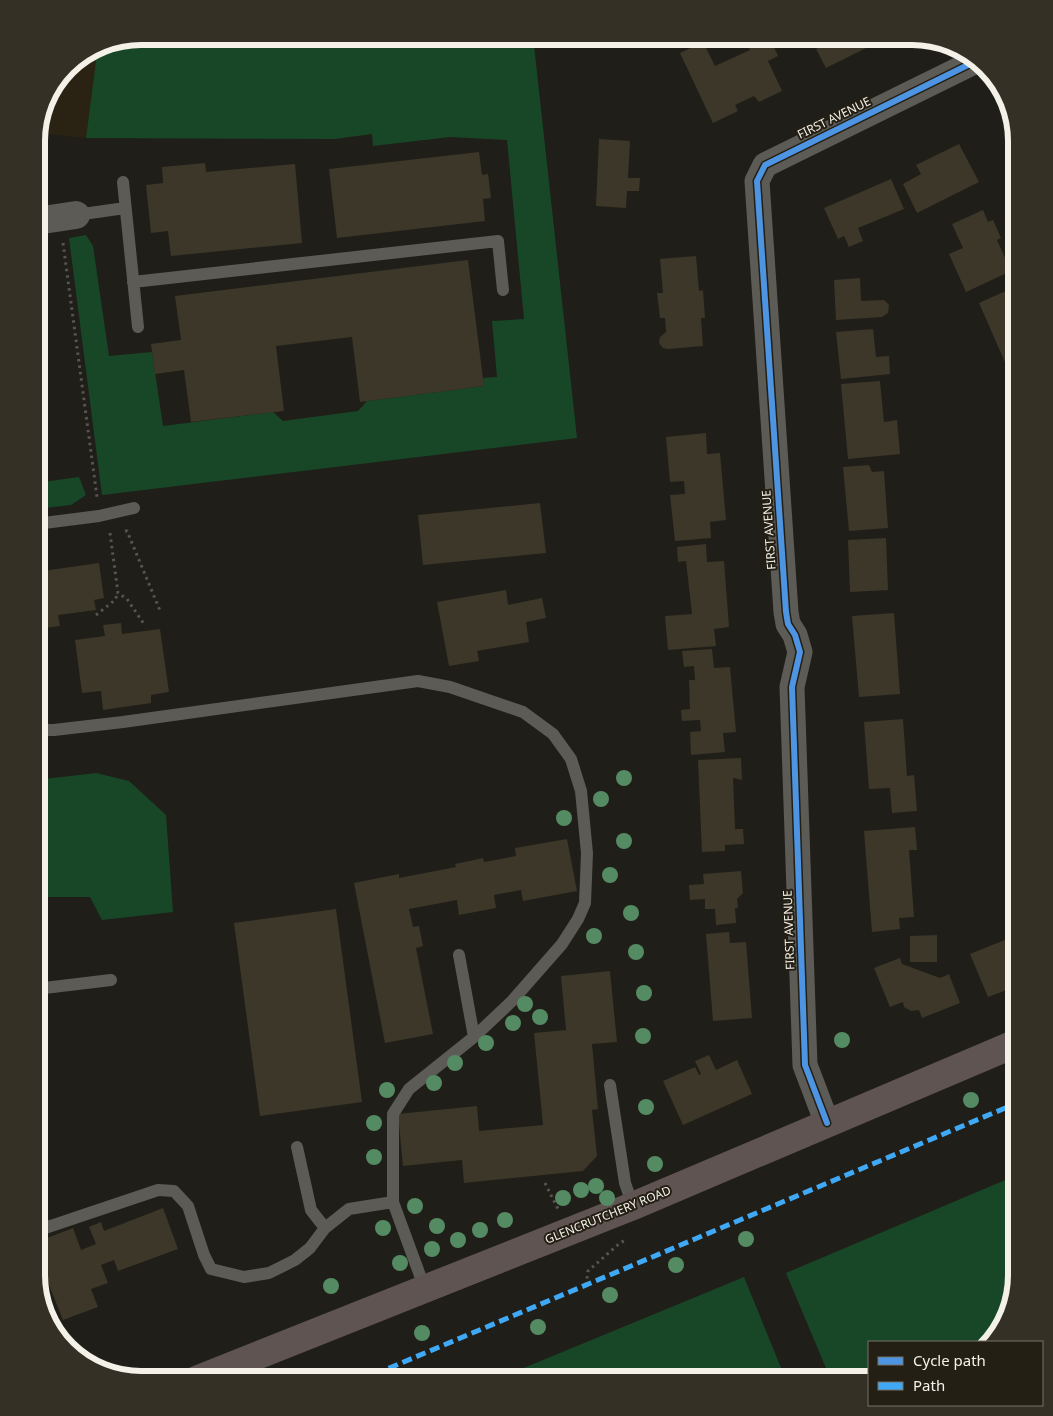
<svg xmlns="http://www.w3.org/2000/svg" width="1053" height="1416" viewBox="0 0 1053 1416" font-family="'Noto Sans',sans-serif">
<rect width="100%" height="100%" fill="#201e18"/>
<path fill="#2a2313" d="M98,46L86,138L46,134L36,169V134L47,95L72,63Z"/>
<path fill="#184728" d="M141,36H533L577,438L102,495L69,238L86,235L93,246L109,356L152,352L163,426L273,412L283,421L358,411L367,401L484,386L483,378L497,377L492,321L524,319L507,140L450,137L373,146L372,134L335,139L86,138L98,46L101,44Z
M79,477L86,495L71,505L36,509V483Z
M96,773L129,781L166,815L173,912L102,920L90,897H44L36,903V780Z
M1017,1175V1275L1003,1327L989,1342H869V1380H831L786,1273Z
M744,1277L786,1380H495Z"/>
<path fill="#3c3728" d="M758,36H769L778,56L768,61L782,91L759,102L754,96L735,105L738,111L713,123L680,53L703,42L715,66L750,50L746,42Z
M837,36H890L826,68L816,49L838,38Z
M599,139L630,141L628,178H640L639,191H627L626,208L596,206Z
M959,144L979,182L917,213L903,184L921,174L916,165Z
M479,152L482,175L488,174L491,198L483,199L485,221L337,238L329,169Z
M205,163L206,172L295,164L302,243L171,256L168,231L151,233L146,185L163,183L162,167Z
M891,179L904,209L858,228L863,241L849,247L844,236L838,239L824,208Z
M983,210L988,222L993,220L1001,238L997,240L1011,271L966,292L949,254L963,248L952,224Z
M696,256L699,291L703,290L705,318H701L703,346L668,349L663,348L659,343L660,337L666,332L665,318H660L657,293H663L660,259Z
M468,260L484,386L360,402L352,337L276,346L284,411L191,422L184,370L155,374L151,344L181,340L175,296Z
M860,278L861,301L884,300L889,305L888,313L882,317L836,320L834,280Z
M1017,286V365L1008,369L979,303Z
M873,329L876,357L889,356L890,374L841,379L836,332Z
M880,381L884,422L897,420L900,454L848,459L841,384Z
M706,433L707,454L720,453L726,520L710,522L711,538L675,541L670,495L685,494L684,481L670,482L666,437Z
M869,465L872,472L884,471L888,528L849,531L843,467Z
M540,503L546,553L423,565L418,515Z
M886,538L888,590L850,592L848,540Z
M706,544L707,562L724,561L729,627L714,629L716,646L668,650L665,616L692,614L686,561L678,562L677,547Z
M99,563L104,598L94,600L96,610L58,615L60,626L36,629V572Z
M506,590L508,605L542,598L546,618L526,622L529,642L477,651L479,661L449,666L437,602Z
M894,613L900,694L859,697L852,616Z
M121,623L122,634L160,629L169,692L151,695V703L103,710L101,691L82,693L75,640L105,636L103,625Z
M712,649L714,668L730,667L736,732L723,733L725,752L691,755L690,732L701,731L700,720L682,721L681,710L690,709L689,680H695L694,666L684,667L682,651Z
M903,719L907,776L914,775L917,811L892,813L890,788L869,789L864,722Z
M741,758L742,780L733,778L735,829H743L744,844L725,845V851L702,852L698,760Z
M915,827L917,850H909L914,917L899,918L900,929L872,932L864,831Z
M567,839L577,891L523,901L521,890L494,895L496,908L459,915L457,900L409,909L413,927L419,926L423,946L416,948L433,1034L385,1043L354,883L399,874V878L456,867L455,864L483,858L484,862L516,856L515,848Z
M741,871L743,893L737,899L738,908H735L736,923L716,925L715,909H705V899L690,900L689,885L704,884L703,874Z
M336,909L362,1102L260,1116L234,923Z
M729,932L730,943L746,942L752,1018L713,1021L706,934Z
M937,935V962H910V936Z
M1017,935V986L988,997L970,954Z
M900,958L902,964L940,978L949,974L960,1003L922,1018L919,1010L911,1011L904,1007L903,1002L890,1007L874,968Z
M610,971L617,1042L592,1044L598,1109L592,1110L597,1156L583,1171L464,1183L462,1160L403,1166L398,1114L477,1106L479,1131L543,1125L534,1033L566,1030L561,976Z
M709,1055L716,1070L737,1060L752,1094L683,1125L663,1081L695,1067L699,1075L701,1074L695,1061Z
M163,1208L178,1249L118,1271L114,1260L101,1265L108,1283L91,1289L98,1307L63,1320L49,1285L40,1288L36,1275V1234L39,1241L73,1228L81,1250L96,1244L89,1227L101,1222L104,1231Z"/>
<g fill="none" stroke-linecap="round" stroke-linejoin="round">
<path stroke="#575551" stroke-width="3" stroke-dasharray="2.5 4" stroke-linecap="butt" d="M63,243L97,497
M125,531H127L161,613
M110,533L118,593L127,599L144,624
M96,615L115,600L118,593
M545,1183L558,1209
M586,1285L588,1271L620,1243L627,1239"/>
<path stroke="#5d5b56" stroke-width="12" d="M123,182L138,327
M76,215L125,208
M133,282L498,241L503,290
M36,524L99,516L134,508
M36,726L43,730H54L123,722L418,681L450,687L523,712L553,734L571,759L581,791L587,853L585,903L578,919L562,944L512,1001L474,1037L409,1089L393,1114V1202L425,1289
M459,955L474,1037
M36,989L111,980
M610,1085L625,1183L633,1206
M297,1147L311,1210L325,1228
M36,1203L45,1228L158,1190L174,1191L188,1206L204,1255L211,1269L244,1277L269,1273L295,1260L310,1248L325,1228L349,1209L393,1202"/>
<path stroke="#5d5b56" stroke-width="25" d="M827,1123L805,1065L792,687L800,652L795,635L788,624L786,612L757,181L765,165L976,61"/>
<path stroke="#5d5b56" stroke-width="28" d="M36,221L76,215"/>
<path stroke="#605452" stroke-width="28" d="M196,1380L633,1206L1017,1043"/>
<path stroke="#3fa9f5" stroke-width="5" stroke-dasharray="10 5" stroke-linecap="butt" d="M361,1380L1017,1103"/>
<g stroke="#241f14" stroke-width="9">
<path id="cycleway" d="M827,1123L805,1065L792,687L800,652L795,635L788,624L786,612L757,181L765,165L976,61"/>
</g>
<use href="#cycleway" stroke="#4d94e3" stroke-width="6"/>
</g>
<g fill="#558b63">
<circle cx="624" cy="778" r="8"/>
<circle cx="601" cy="799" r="8"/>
<circle cx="564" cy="818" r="8"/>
<circle cx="624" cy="841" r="8"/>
<circle cx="610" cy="875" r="8"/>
<circle cx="631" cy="913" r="8"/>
<circle cx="594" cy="936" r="8"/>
<circle cx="636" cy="952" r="8"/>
<circle cx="644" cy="993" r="8"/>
<circle cx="525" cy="1004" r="8"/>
<circle cx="540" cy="1017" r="8"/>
<circle cx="513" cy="1023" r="8"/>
<circle cx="643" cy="1036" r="8"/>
<circle cx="842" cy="1040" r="8"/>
<circle cx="486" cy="1043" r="8"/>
<circle cx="455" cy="1063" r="8"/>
<circle cx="434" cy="1083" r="8"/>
<circle cx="387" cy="1090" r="8"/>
<circle cx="971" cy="1100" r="8"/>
<circle cx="646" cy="1107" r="8"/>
<circle cx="374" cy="1123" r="8"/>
<circle cx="374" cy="1157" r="8"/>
<circle cx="655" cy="1164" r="8"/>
<circle cx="596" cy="1186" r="8"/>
<circle cx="581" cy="1190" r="8"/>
<circle cx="563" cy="1198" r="8"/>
<circle cx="607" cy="1198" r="8"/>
<circle cx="415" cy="1206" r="8"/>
<circle cx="505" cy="1220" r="8"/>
<circle cx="437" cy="1226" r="8"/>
<circle cx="383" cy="1228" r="8"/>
<circle cx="480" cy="1230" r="8"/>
<circle cx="746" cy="1239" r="8"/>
<circle cx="458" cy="1240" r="8"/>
<circle cx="432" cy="1249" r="8"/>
<circle cx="400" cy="1263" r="8"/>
<circle cx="676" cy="1265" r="8"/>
<circle cx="331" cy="1286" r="8"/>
<circle cx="610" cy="1295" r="8"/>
<circle cx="538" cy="1327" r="8"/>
<circle cx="422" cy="1333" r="8"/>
</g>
<g text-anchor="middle" stroke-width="4" stroke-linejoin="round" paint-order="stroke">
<g font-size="12" fill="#f4f1e9" stroke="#241f14">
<text transform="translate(834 118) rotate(-26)" y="4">FIRST AVENUE</text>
<text transform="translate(769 530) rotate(-94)" y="4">FIRST AVENUE</text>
<text transform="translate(789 930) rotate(-92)" y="4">FIRST AVENUE</text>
<text transform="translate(608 1215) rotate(-22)" y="4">GLENCRUTCHERY ROAD</text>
</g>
</g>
<path d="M0 0H1053V1416H0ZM141 45H912A96 96 0 0 1 1008 141V1275A96 96 0 0 1 912 1371H141A96 96 0 0 1 45 1275V141A96 96 0 0 1 141 45Z" fill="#353025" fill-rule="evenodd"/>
<path fill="none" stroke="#f4f1e9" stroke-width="6" d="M141 45H912A96 96 0 0 1 1008 141V1275A96 96 0 0 1 912 1371H141A96 96 0 0 1 45 1275V141A96 96 0 0 1 141 45Z"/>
<rect x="868" y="1341" width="175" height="65" fill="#241f14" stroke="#777369"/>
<rect x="878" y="1357" width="25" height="8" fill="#4d94e3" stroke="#777369"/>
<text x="913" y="1366" font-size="15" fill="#f4f1e9">Cycle path</text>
<rect x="878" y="1382" width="25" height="8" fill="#3fa9f5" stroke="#777369"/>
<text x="913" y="1391" font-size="15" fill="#f4f1e9">Path</text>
</svg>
